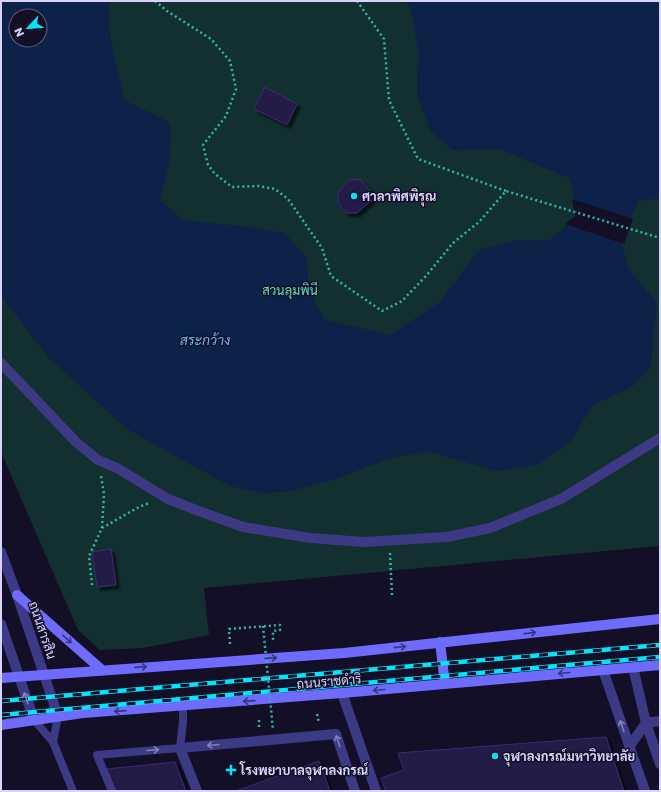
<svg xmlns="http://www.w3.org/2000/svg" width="661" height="792" viewBox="0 0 661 792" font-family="Poppins,Sarabun,sans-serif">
<defs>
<filter id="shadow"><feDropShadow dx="3.5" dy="3.5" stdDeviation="1" flood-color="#0009"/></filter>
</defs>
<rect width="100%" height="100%" fill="#130f26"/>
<path fill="#12302f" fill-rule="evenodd" d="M1,1H660V546L204,588L209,635L143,648L100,650L78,630L1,452ZM16,16H40V40H16Z"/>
<path fill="#0c2248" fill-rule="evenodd" d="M1,1H109L110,36L124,100L171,123L169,165L160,200L182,220L249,227L285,233L307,259L309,291L325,320L390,335L440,302L480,249L518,240L549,241L577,217L570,178L499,149L452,150L430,130L417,95L418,51L411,9L405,1H660V198L638,201L622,243L628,268L657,303L651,366L633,386L593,405L570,442L538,465L496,471L427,451L388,459L335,479L287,492L261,493L228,485L127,429L49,358L1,296ZM16,16H40V40H16Z"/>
<path fill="#130f26" d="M572,199L633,219L624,244L565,224L575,216Z"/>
<path fill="#241b47" stroke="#3b2d73" filter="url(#shadow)" d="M265,87L297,104L287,125L254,109Z
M350,179L361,180L369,190L371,201L357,213H346L338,203V192Z
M111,549L116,585L97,587L92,552Z
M606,737L624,791H386L381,778L404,770L398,753Z
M319,761L330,791H236Z
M175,762L186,791H116L107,769Z"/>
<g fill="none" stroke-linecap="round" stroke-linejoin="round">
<path stroke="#2fb8b0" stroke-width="2.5" stroke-dasharray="2 3" stroke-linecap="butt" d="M155,1L167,11L211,39L230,61L236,89L226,116L203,145L208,165L215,174L232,187L258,186L275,189L288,199L322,248L331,276L382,311L402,301L426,276L453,243L479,222L506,191L660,238
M357,1L384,39L389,100L418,159L506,191
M102,528L139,507L149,503
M390,553L392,595
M92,585L89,556L102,528L104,494L101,476
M230,644L229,629L280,625V630L273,631V640
M317,714L319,723
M259,727V717"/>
<path stroke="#3d3a85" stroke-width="8" d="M34,720L53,742L73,791
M53,742L58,716
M112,791L97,755L180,748L183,722V706"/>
<path stroke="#3d3a85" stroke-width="10" d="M1,363L76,442L98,460L117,468L168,499L196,510L243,527L310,538L364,542L447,537L490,528L561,499L660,438"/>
<path stroke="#3d3a85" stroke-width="10" d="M633,667L646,723L660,764
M603,670L645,791
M342,693L376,791
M629,747L646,723L660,721
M197,791L180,748L336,734L355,791"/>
<path stroke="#3d3a85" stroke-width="10" d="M1,552L17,595L58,716
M1,624L34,720"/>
<path stroke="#6f6bff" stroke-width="10" d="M17,595L102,670
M440,642L445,684
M1,678L344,653L660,619
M1,725L83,713L342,693L660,665"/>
<g stroke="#00e5ff" stroke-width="4.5">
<path id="rail" d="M1,701L660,645
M1,715L660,657"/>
</g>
<use href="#rail" stroke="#130f26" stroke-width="3" stroke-dasharray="9" stroke-linecap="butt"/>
<path stroke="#2fb8b0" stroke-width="2.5" stroke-dasharray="2 3" stroke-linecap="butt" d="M263,626L273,730"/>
</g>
<defs><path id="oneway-shaft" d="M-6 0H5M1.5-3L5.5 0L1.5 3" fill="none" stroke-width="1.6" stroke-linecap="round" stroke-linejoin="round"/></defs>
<g stroke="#38347d">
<use href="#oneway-shaft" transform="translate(530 633) rotate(-6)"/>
<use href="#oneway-shaft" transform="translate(67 639) rotate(42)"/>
<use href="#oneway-shaft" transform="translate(400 647) rotate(-6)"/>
<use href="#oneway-shaft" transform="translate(271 658) rotate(-4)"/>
<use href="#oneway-shaft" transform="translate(141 667) rotate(-4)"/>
<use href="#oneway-shaft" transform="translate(564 673) rotate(175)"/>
<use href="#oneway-shaft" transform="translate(379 690) rotate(175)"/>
<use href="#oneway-shaft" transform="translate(249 701) rotate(176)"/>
<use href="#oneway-shaft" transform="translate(120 711) rotate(176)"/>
</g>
<g stroke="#837fbc">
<use href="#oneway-shaft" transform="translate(26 698) rotate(-109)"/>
<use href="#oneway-shaft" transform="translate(622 726) rotate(-109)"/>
<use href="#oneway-shaft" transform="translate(338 741) rotate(-109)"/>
<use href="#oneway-shaft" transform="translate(213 745) rotate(175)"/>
<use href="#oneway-shaft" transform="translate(153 750) rotate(-5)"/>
</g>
<g fill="#00e5ff" stroke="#130f26" stroke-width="1.5">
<circle cx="354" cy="196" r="4"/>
<circle cx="495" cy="756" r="4"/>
<path d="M229 764h4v4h4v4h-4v4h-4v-4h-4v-4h4z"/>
</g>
<g text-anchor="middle" stroke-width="3" stroke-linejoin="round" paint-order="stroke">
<g font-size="13" font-weight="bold" fill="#d9d4ff" stroke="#130f26" text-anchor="start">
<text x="362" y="201">ศาลาพิศพิรุณ</text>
<text x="503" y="761">จุฬาลงกรณ์มหาวิทยาลัย</text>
<text x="240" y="775">โรงพยาบาลจุฬาลงกรณ์</text>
</g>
<g font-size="13" fill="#5fe0c0" stroke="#130f26">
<text x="290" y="295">สวนลุมพินี</text>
</g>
<g font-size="13" fill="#d9d4ff" stroke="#130f26">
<text transform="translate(43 630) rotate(71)" y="5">ถนนสารสิน</text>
<text transform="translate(329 681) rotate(-5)" y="5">ถนนราชดำริ</text>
</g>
<g font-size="14" font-style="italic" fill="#62b6ff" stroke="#130f26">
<text x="205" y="345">สระกว้าง</text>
</g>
</g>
<rect width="661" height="792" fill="none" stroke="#d9d4ff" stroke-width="4"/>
<g transform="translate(28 28) rotate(244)"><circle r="19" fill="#130f26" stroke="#625e7d"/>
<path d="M0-3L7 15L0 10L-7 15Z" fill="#00e5ff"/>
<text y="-6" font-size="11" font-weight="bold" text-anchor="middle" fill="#d9d4ff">N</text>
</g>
</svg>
